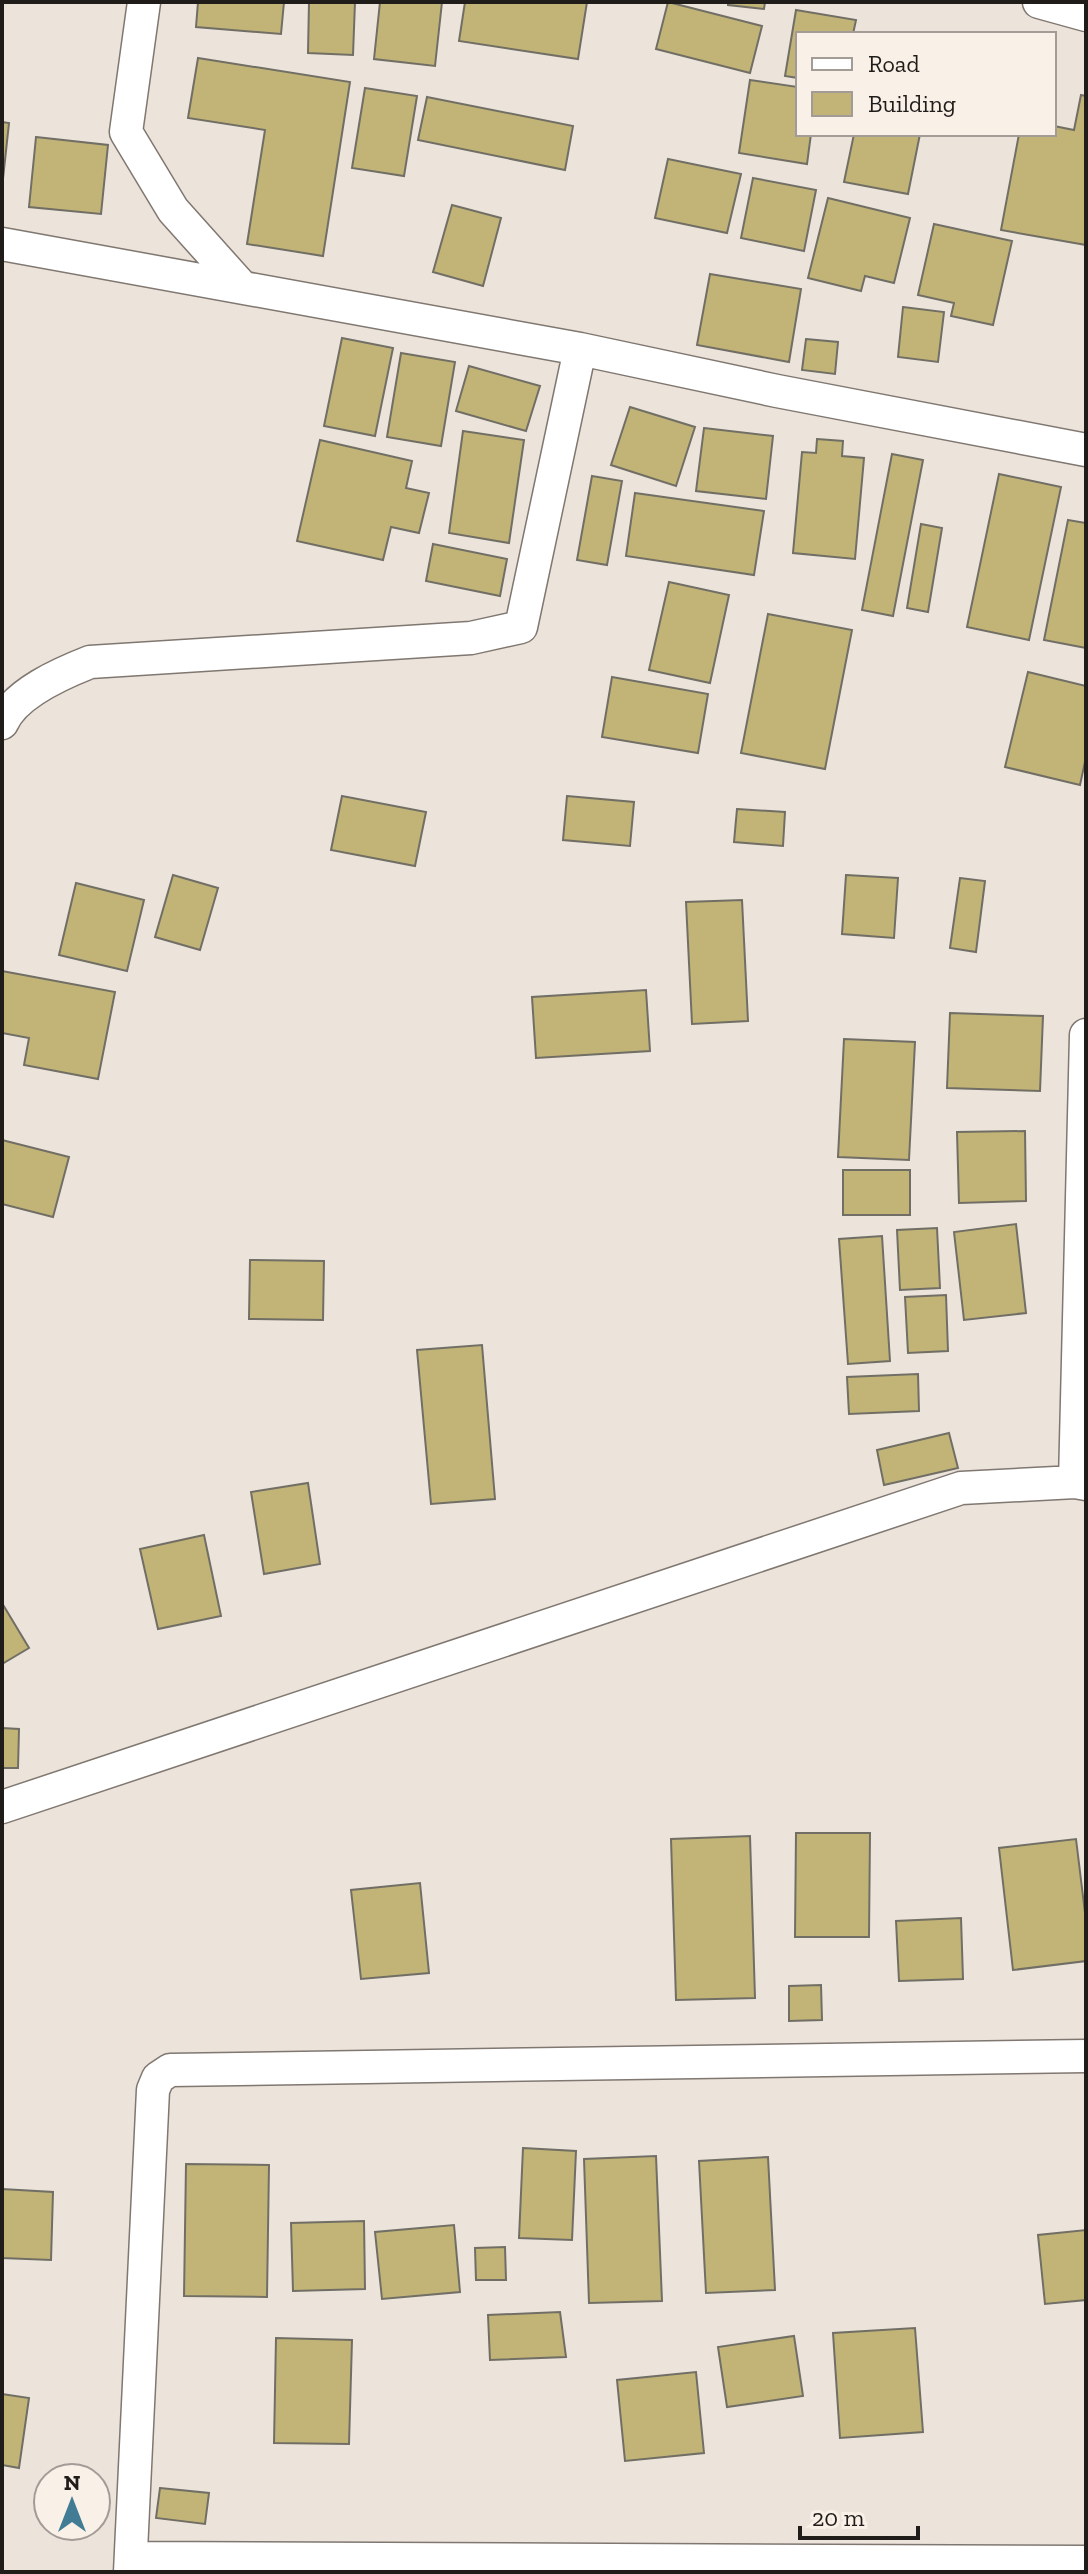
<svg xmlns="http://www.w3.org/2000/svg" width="1088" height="2574" viewBox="0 0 1088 2574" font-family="'Zilla Slab',serif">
<rect width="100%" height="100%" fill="#ece3db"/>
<path fill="#c2b477" stroke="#716f65" stroke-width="2" d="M198,2H284L281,34L196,27Z
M309,2H355L353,55L308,53Z
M380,2H442L435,66L374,59Z
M465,2H587L578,59L459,41Z
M668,2L762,26L750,73L656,49Z
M728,2H765L764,9L728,5Z
M796,10L856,20L853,34H798V78L785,76Z
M198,58L350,82L323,256L247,244L265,130L188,118Z
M750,80L798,87V134H811L807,164L739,153Z
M365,88L417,96L404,176L352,168Z
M1081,95L1086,96V245L1001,230L1019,134H1054V126L1074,130Z
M427,97L573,126L565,170L418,140Z
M2,122L9,123L2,188Z
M854,134H920L908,194L844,182Z
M36,137L108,145L101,214L29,207Z
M668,159L741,174L727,233L655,218Z
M753,178L816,190L804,251L741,238Z
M828,198L910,218L894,283L865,276L861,291L808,278Z
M452,205L501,218L483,286L433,272Z
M934,224L1012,241L993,325L951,316L954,303L918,295Z
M710,274L801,289L789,362L697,345Z
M903,307L944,312L938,362L898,357Z
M342,338L393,348L375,436L324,426Z
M806,339L838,342L835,374L802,370Z
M401,353L455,362L441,446L387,437Z
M469,366L540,386L526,431L456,411Z
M630,407L695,427L676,486L611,465Z
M704,428L773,436L766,499L696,491Z
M463,431L524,440L509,543L449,533Z
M817,439L843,441L842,456L864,458L855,559L793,553L802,452L816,453Z
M320,440L412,461L406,488L429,493L419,533L391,527L383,560L297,541Z
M892,454L923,460L893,616L862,610Z
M999,474L1061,487L1029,640L967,627Z
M592,476L622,481L607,565L577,560Z
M635,493L764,511L754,575L626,556Z
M1068,520L1086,523V648L1044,640Z
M921,524L942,528L928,612L907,608Z
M433,544L507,559L500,596L426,581Z
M669,582L729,595L710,683L649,670Z
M768,614L852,630L825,769L741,753Z
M1028,672L1086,686V757L1080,785L1005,767Z
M612,677L708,694L698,753L602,737Z
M342,796L426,812L415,866L331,850Z
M567,796L634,802L630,846L563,840Z
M737,809L785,812L783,846L734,842Z
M173,875L218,888L200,950L155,937Z
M846,875L898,878L894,938L842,934Z
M960,878L985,881L976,952L950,948Z
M76,883L144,900L127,971L59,955Z
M742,900L748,1021L692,1024L686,902Z
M2,971L115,992L98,1079L24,1065L29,1038L2,1033Z
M646,990L650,1051L536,1058L532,997Z
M950,1013L1043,1016L1040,1091L947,1088Z
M844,1039L915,1042L909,1160L838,1157Z
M1025,1131L1026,1201L959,1203L957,1132Z
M2,1140L69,1157L53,1217L2,1204Z
M843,1170H910V1215H843Z
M1016,1224L1026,1313L964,1320L954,1232Z
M937,1228L940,1288L900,1290L897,1230Z
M882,1236L890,1361L848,1364L839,1239Z
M250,1260L324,1261L323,1320L249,1319Z
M946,1295L948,1351L908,1353L905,1297Z
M482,1345L495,1499L431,1504L417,1350Z
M918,1374L919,1411L849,1414L847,1377Z
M949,1433L958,1468L884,1485L877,1450Z
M308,1483L320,1564L264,1574L251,1492Z
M204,1535L221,1616L158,1629L140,1549Z
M2,1603L29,1648L2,1664Z
M2,1728L19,1729L18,1768H2Z
M796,1833H870L869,1937H795Z
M750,1836L755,1998L676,2000L671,1839Z
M1076,1839L1086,1921V1961L1013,1970L999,1848Z
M420,1883L429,1973L361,1979L351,1890Z
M961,1918L963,1979L899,1981L896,1921Z
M821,1985L822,2020L789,2021V1986Z
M523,2148L576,2151L572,2240L519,2238Z
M656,2156L662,2301L589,2303L584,2159Z
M768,2157L775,2290L706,2293L699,2161Z
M186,2164L269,2165L267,2297L184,2296Z
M2,2189L53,2192L51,2260L2,2258Z
M364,2221L365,2289L293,2291L291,2223Z
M454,2225L460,2292L382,2299L375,2232Z
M1086,2230V2300L1045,2304L1038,2235Z
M505,2247L506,2280H476L475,2248Z
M560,2312L566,2357L490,2360L488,2315Z
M915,2328L923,2432L840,2438L833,2333Z
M794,2336L803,2396L727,2407L718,2347Z
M276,2338L352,2340L349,2444L274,2443Z
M696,2372L704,2453L625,2461L617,2380Z
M2,2394L29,2398L19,2468L2,2465Z
M160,2488L209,2493L205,2524L156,2518Z"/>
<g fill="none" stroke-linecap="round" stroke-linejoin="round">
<g stroke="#7f7770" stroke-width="35">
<path id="minor" d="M144,2L126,132L173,210L242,287
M1039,2L1086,15
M2,244L580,349L777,391L1086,450
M2,723C15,693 62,673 90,662L471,638L521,627L580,349
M1075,1482L1086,1035
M2,1807L961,1488L1075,1482L1086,1484
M131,2558L1086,2562
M130,2572L153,2090L158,2078L170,2070L1086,2056"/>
</g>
<use href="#minor" stroke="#fff" stroke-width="32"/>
</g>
<rect width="1088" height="2574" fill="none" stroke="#201c1a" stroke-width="8"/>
<rect x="796" y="32" width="260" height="104" fill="#f9f0e8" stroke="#a29b96" stroke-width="2"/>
<rect x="812" y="58" width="40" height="12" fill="#ffffff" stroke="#a29b96" stroke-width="2"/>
<text x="868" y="72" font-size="24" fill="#201c1a">Road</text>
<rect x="812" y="92" width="40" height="24" fill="#c2b477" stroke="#a29b96" stroke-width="2"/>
<text x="868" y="112" font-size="24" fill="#201c1a">Building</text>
<g transform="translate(72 2502)"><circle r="38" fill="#f9f0e8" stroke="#a29b96" stroke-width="2"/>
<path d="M0-6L14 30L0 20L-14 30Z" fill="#417b94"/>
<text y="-12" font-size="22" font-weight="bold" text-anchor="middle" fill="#201c1a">N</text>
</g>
<path d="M800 2526v12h118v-12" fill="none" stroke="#201c1a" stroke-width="4"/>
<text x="812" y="2526" font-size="24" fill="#201c1a" stroke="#f9f0e8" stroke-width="6" paint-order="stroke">20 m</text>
</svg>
